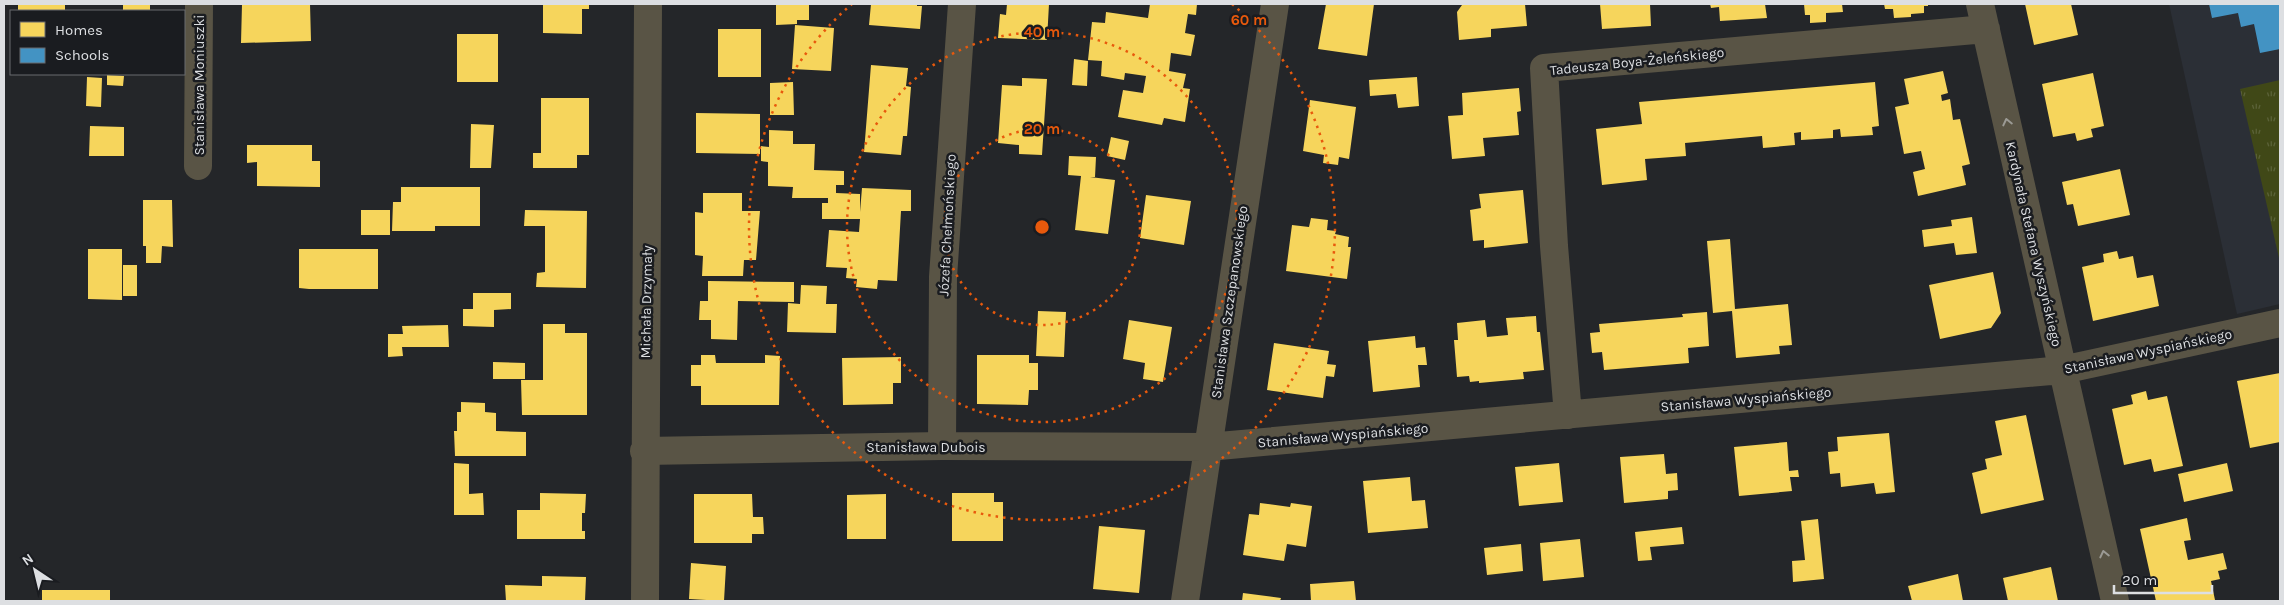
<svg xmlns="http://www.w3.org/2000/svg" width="2284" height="605" viewBox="0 0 2284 605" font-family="Karla,sans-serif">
<defs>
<pattern id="grass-tufts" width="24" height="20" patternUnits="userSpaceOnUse" patternTransform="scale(1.25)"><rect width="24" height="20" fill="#404817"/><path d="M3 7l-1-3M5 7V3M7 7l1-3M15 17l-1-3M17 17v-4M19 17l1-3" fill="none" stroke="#5b6238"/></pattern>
</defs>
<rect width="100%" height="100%" fill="#242629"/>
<path fill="#2b2f36" d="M2169,4H2280V304L2237,314Z"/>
<path fill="url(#grass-tufts)" d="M2280,80V262L2240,89Z"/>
<path fill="#f6d55c" d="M18,4H65V11H18Z
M123,4H150V11H123Z
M242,4H310L311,41L241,43Z
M543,4H589V9H582V34L543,33Z
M776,4H809V20H797V24L776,25Z
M871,4H917V6H922L920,29L869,25Z
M1007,4H1049L1047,40L998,38L1000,14L1006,15Z
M1150,4H1197L1196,15L1188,14L1185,33L1195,35L1191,56L1171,53L1169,71L1186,74L1183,88L1190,89L1185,122L1164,118L1162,125L1118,117L1123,90L1143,93L1146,76L1125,73L1124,80L1101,76L1102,61L1088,60L1092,22L1105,23L1106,12L1148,18Z
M1326,4H1374L1367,56L1318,49Z
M1471,4H1525L1527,26L1491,29V37L1459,40L1457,12L1462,5Z
M1600,4H1650L1651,26L1602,29Z
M1710,4H1765L1767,18L1720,21L1719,7L1711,8Z
M1804,4H1842L1843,12L1826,13V22L1810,23V15H1805Z
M1884,4H1928V6H1924V13L1911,14V17L1894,18L1893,9H1885Z
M2025,4H2071L2078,35L2034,45Z
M795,25L834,28L831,71L792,69Z
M718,29H761V77H718Z
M457,34H498V82H457Z
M1074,59L1088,61L1087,86L1072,85Z
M871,65L908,68L906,86L911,87L907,136H903L901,155L864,152Z
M1943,71L1948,93L1941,95L1942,101L1950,99L1953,120L1960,119L1970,164L1962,166L1966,185L1918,196L1913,172L1925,169L1921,151L1904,154L1895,107L1909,104L1904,79Z
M2093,73L2104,126L2091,129L2093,137L2077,141L2075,133L2053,137L2042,84Z
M107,75L124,76L123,86L107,85Z
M87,77L102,78L101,107L86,106Z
M1417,77L1419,106L1398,108L1396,94L1370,96L1369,80Z
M1022,78L1047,79L1042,155L1019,154V145L998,143L1002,85L1022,86Z
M793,82L794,115H770V83Z
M1875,82L1879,126L1872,127L1873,135L1841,137L1840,129L1833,130V138L1801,140V132L1794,133L1795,145L1763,148L1762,136L1685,143L1686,156L1645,159L1647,180L1602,185L1596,129L1642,124L1639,102Z
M1519,88L1521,111L1517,112L1519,135L1483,138L1485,156L1452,159L1448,116L1463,115L1462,93Z
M541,98H589V155H577V168H533V153H541Z
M1310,100L1356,107L1349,159L1339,157L1338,165L1323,163L1324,155L1303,151Z
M696,113L760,114V154L696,153Z
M471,124L494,125L491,168H470Z
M90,126L124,127V156H89Z
M769,130L793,131V144H815L814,170L844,171V185H836V193L860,194V212L862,188L911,190V211H901L897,281L878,280L877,289L856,287L857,279L846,278L847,268L826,267L829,230L859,232L860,219H822V203H828V198H792L793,187L768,186V162L761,161V146L769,147Z
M1111,137L1129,141L1125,160L1107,156Z
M247,145H312V161H320V187L257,186V162L247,163Z
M1069,156L1096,157L1095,177H1090L1115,180L1108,234L1075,230L1081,176L1068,175Z
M2120,169L2130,215L2078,226L2073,204L2067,205L2062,182Z
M401,187H480V226H435V231H392L393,202H401Z
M1523,190L1528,243L1484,248V240L1473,241L1470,210L1481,208L1479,194Z
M703,193H742V211H760L756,260H744L743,276H702L703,256L695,255V212L703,213Z
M1146,195L1191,201L1184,245L1140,238Z
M143,200H172L173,247L162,246L161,263H146V246H143Z
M361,210H390V235H361Z
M525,210L587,211L586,288L536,287L537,273L545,272V226H524Z
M1972,217L1977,253L1956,255L1954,243L1924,247L1922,230L1952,226L1951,220Z
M1311,218L1328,220L1327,230L1336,231L1335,234L1349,237L1348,247H1351L1347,279L1286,271L1292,225L1309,227Z
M1730,239L1735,309L1788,304L1792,345L1779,346L1780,354L1736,358L1732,311L1713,313L1707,241Z
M88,249H122V300L88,299Z
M299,249H378V289H309L299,288Z
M2117,251L2119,259L2133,256L2137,278L2153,275L2159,306L2093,321L2082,267L2104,262L2103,254Z
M123,265H137V296H123Z
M1993,272L2001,313L1991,328L1940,339L1929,285Z
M708,281L794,282V302L738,301L737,340L711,339V320H699L700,301H708Z
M801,285L827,286L826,304H837L836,333L787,332L788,303L800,304Z
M473,293H511V309L494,310V327L463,326V309H473Z
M1038,311L1066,312L1064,357L1036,356Z
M1707,312L1709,346L1688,348L1689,363L1604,370L1602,352L1592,353L1590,333L1600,332L1599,324L1683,317L1682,314Z
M1536,316L1537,332H1540L1544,370L1523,372L1524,379L1501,381L1479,383V381L1470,382L1469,376L1457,377L1454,340H1458L1457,323L1485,320L1487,337L1508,335L1506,318Z
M1129,320L1172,327L1163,382L1143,379L1145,363L1123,359Z
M543,324H565V333H587V415H522L521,380H543Z
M448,325L449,347H402L403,356L388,357V334H403L402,326Z
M1415,336L1416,348L1425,347L1427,365H1418L1420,387L1373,392L1368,341Z
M1274,343L1329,351L1327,364L1336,365L1334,377L1326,376L1323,398L1267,390Z
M701,355H715L716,363H765V355L780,356L779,405H701V386H691V365H701Z
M977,355H1029V363H1038V390H1029L1028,405L977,404Z
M901,357V383H893V404L843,405L842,358Z
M493,362L525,363V379H493Z
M2280,373V442L2250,448L2237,381Z
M2146,391L2148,400L2167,396L2183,466L2154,472L2151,459L2124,465L2112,409L2133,404L2131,395Z
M461,402L485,403V412L496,413V431L526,432V456H455L454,431H457V412H461Z
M2026,415L2044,500L1981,514L1972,473L1987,469L1985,459L2002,455L1995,421Z
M1889,433L1895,492L1876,494L1874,483L1841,487L1840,473L1830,474L1828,452L1838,451L1837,437Z
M1787,442L1789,471L1798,470L1799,477H1790L1792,491L1739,496L1734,447Z
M1664,454L1666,474L1677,473L1678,490L1668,491V499L1624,503L1620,457Z
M454,463L469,464V494L483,493L484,515H454Z
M1559,463L1563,502L1519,506L1515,467Z
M2227,463L2233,491L2184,502L2178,474Z
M1410,477L1412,501L1425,500L1428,528L1368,533L1363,481Z
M540,493L586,494L585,513H582V531H585V539H517V510H540Z
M952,493H994V502H1003V541H952Z
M694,494H752L753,517H763L764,534H752V543H694Z
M886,494V539H847V495Z
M1260,503L1290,507L1291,503L1312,506L1306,547L1287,544L1284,561L1243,555L1249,514L1259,515Z
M2187,518L2191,540L2184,541L2188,560L2223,553L2227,569L2218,571L2220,579L2211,581L2215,600L2156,601L2140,529Z
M1818,519L1824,579L1793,582L1792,561L1805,560L1801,521Z
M1099,526L1145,530L1139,593L1093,589Z
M1682,527L1684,544L1650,547L1652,560L1638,561L1635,532Z
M1580,539L1584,577L1543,581L1540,543Z
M1521,544L1523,571L1487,575L1484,548Z
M691,563L726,566L724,601L689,599Z
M2051,567L2058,601H2008L2003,578Z
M1958,574L1963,601H1912L1908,586Z
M542,576L586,577L585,601H506L505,585L542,586Z
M1354,581L1356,601H1311L1310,584Z
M42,590H110V601H42Z
M1243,593L1281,598L1280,601H1242Z"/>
<path fill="#4393c3" d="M2209,4H2280V49L2260,53L2254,24L2241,27L2238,13L2212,18Z"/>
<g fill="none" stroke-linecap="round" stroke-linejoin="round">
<path stroke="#595445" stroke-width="28" d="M1980,4L2115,601
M198,166L199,4
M1568,415L1554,246L1544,68L1986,29
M942,446L943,277L962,4
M644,451L942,446L1208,447L2062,370L2280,323
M645,601L648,4
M1185,601L1275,4"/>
</g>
<defs><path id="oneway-chevron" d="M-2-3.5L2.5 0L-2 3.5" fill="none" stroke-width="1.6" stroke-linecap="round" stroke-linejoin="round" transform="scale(1.25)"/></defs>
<g stroke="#9b9a94">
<use href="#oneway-chevron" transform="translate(2007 122) rotate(-103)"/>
<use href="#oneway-chevron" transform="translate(2104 554) rotate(-103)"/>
</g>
<g fill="none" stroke="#e8590c" stroke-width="2.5" stroke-dasharray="2.5 5">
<circle cx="1042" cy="227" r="98"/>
<circle cx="1042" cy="227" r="195"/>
<path d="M1232 4A293 293 0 1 1 852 4"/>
</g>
<g text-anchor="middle" stroke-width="5" stroke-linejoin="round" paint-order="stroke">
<g font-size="14" fill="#dddfe2" stroke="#1a1c20">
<text transform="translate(1637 61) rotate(-6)" y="5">Tadeusza Boya-Żeleńskiego</text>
<text transform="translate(199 85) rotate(-90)" y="5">Stanisława Moniuszki</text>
<text transform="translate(947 225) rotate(-87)" y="5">Józefa Chełmońskiego</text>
<text transform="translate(2034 244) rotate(77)" y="5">Kardynała Stefana Wyszyńskiego</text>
<text transform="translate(646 302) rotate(-89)" y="5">Michała Drzymały</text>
<text transform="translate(1229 302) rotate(-82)" y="5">Stanisława Szczepanowskiego</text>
<text transform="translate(2148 351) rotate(-12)" y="5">Stanisława Wyspiańskiego</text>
<text transform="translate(1746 399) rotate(-5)" y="5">Stanisława Wyspiańskiego</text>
<text transform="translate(1343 435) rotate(-5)" y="5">Stanisława Wyspiańskiego</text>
<text x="926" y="452">Stanisława Dubois</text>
</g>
</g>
<circle cx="1042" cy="227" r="8" fill="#e8590c" stroke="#1a1c20" stroke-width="2.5"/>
<g font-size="15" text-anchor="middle" font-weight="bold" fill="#e8590c" stroke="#1a1c20" stroke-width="5" stroke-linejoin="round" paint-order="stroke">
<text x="1249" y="25">60 m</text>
<text x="1042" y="37">40 m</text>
<text x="1042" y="134">20 m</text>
</g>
<rect width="2284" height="605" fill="none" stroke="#dddfe2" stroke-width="10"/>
<rect x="10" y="10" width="175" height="65" fill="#1a1c20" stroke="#686a6e"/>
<rect x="20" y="22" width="25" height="15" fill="#f6d55c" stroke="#686a6e"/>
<text x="55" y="35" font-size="15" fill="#dddfe2">Homes</text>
<rect x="20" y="48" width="25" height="15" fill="#4393c3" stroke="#686a6e"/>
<text x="55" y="60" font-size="15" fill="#dddfe2">Schools</text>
<g transform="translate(35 570) rotate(325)" stroke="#1a1c20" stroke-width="4" paint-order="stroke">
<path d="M0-4L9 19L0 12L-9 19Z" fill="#dddfe2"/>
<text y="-8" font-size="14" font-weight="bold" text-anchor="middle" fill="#dddfe2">N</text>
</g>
<path d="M2114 585v8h98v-8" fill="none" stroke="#dddfe2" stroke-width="2.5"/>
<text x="2122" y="585" font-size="15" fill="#dddfe2" stroke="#1a1c20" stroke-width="4" paint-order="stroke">20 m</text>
</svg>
